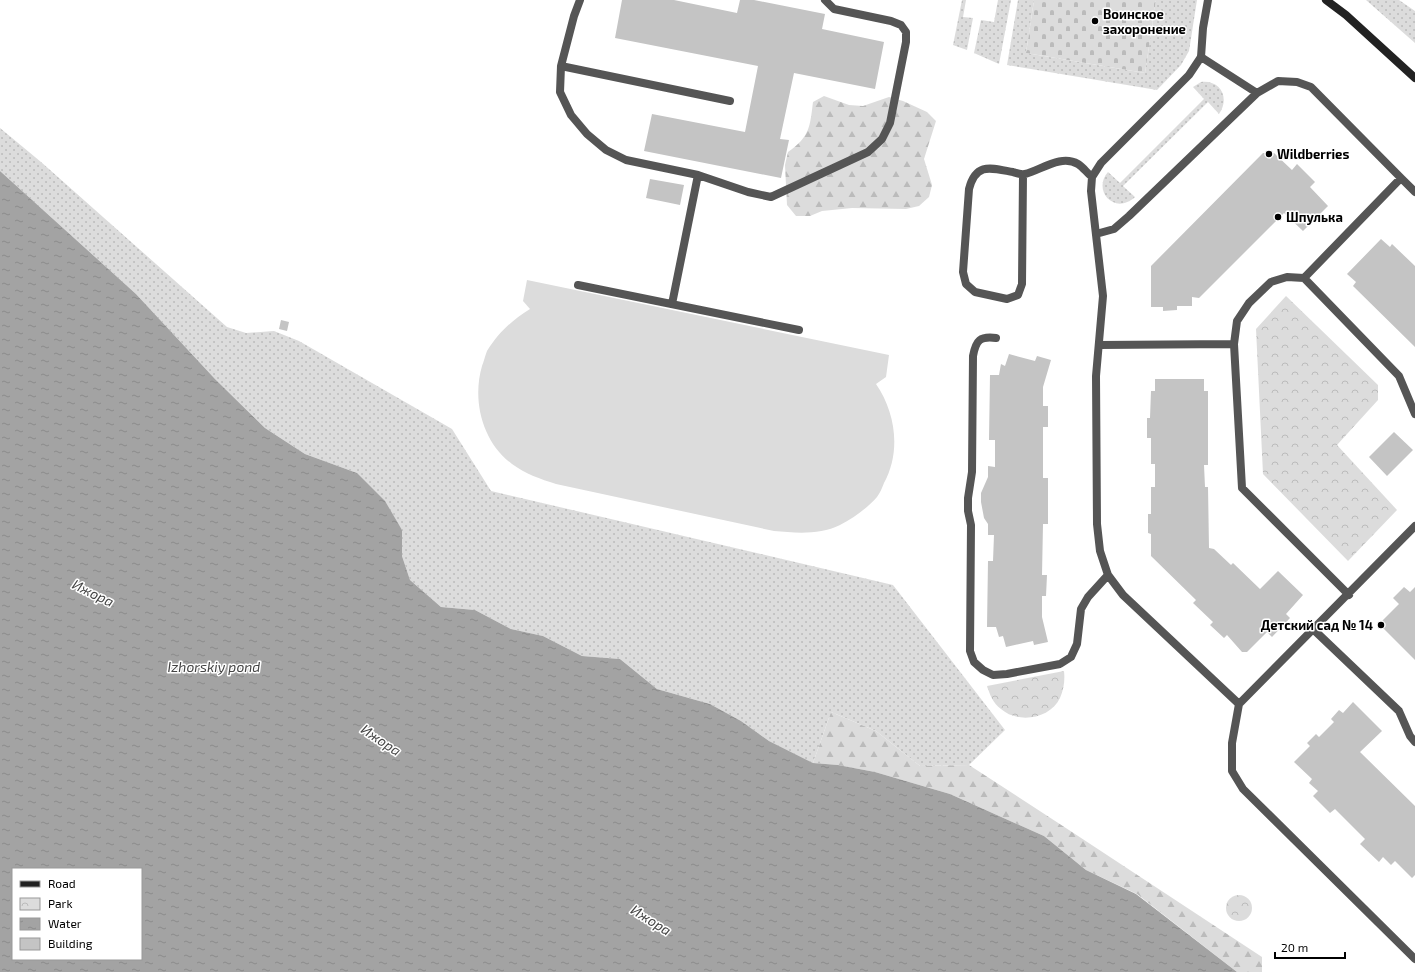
<svg xmlns="http://www.w3.org/2000/svg" width="1415" height="972" viewBox="0 0 1415 972" font-family="'Exo 2',sans-serif">
<defs>
<pattern id="grass-dots" width="8" height="8" patternUnits="userSpaceOnUse"><rect width="8" height="8" fill="#dcdcdc"/><path d="M2 2h.1M6 6h.1" fill="none" stroke="#bbb" stroke-width="1.8" stroke-linecap="round"/></pattern>
<pattern id="forest-firs" width="22" height="20" patternUnits="userSpaceOnUse"><rect width="22" height="20" fill="#dcdcdc"/><path d="M5 1l3.5 6h-7zM16 11l3.5 6h-7z" fill="#bbb"/></pattern>
<pattern id="cemetery-stones" width="16" height="16" patternUnits="userSpaceOnUse"><rect width="16" height="16" fill="#dcdcdc"/><path d="M2 7V4a2 2 0 0 1 4 0v3zM10 15v-3a2 2 0 0 1 4 0v3z" fill="#bbb"/></pattern>
<pattern id="park-crowns" width="20" height="18" patternUnits="userSpaceOnUse"><rect width="20" height="18" fill="#dcdcdc"/><path d="M2 6a3 3 0 1 1 6 0M12 15a3 3 0 1 1 6 0" fill="none" stroke="#bbb"/></pattern>
<pattern id="water-ripples" width="26" height="14" patternUnits="userSpaceOnUse"><rect width="26" height="14" fill="#a3a3a3"/><path d="M2 4q2-2 4 0t4 0M15 11q2-2 4 0t4 0" fill="none" stroke="#8b8b8b"/></pattern>
</defs>
<rect width="100%" height="100%" fill="#fff"/>
<path fill="url(#grass-dots)" d="M962,0H966L963,17L973,18L967,50L953,45Z
M998,0H1011L999,64L974,53L981,20L994,22Z
M1018,0H1034L1026,53L1145,73L1156,0H1197L1189,51L1181,65L1157,90L1007,65Z
M1366,0H1399L1415,11V43Z
M1201,82C1221,80 1230,98 1219,114L1208,102L1123,186L1135,197C1114,216 1092,190 1108,172L1120,183L1204,99L1193,87Z
M0,128L41,162L227,327L246,333L274,331L299,341L452,429L491,491L893,585L1005,730L969,765L920,766L876,731L831,712L813,763L769,741L741,721L710,704L657,689L620,659L582,656L543,636L511,629L475,610L441,607L410,580L402,556V530L357,473L305,454L265,428L215,379L136,294L0,171Z"/>
<path fill="url(#forest-firs)" d="M824,96L849,105L863,106L889,97L903,101L927,112L936,121L924,159L932,185L929,197L919,206L906,209L852,208L822,211L810,216H796L787,205L785,165L788,152C810,137 810,126 813,102Z
M831,712L876,731L920,766L969,765L1072,832L1262,957V972H1237L1137,894L1086,870L1044,836L950,794L875,772L838,765L813,763Z"/>
<path fill="url(#cemetery-stones)" d="M1034,0H1156L1145,73L1026,53Z"/>
<path fill="url(#park-crowns)" d="M1286,296L1378,385V400L1337,445L1397,510L1348,561L1263,474L1256,329Z
M1064,671C1065,680 1064,689 1060,698C1050,719 1018,724 1001,709C993,703 990,695 987,686Z
M1226 908a13 13 0 1 1 26 0a13 13 0 1 1-26 0Z"/>
<path fill="#dcdcdc" d="M527,280L889,355L886,377L876,384C896,413 901,452 884,483C882,488 880,493 877,497C867,508 854,518 840,525C820,535 796,533 774,531L556,484C540,479 526,474 512,464C482,442 472,400 482,366C484,361 485,356 487,351C499,332 511,321 530,309L523,301Z"/>
<path fill="url(#water-ripples)" fill-rule="evenodd" d="M0,171L136,294L215,379L265,428L305,454L357,473L385,501L402,530V556L410,580L441,607L475,610L511,629L543,636L582,656L620,659L657,689L710,704L741,721L769,741L813,763L838,765L875,772L950,794L1044,836L1086,870L1136,894L1237,972H0ZM13,869H141V959H13Z"/>
<path fill="#c4c4c4" d="M622,0H674L737,13L740,0H754L825,14L822,29L884,42L875,89L794,73L780,139L789,140L781,178L644,151L652,114L745,132L758,66L615,38Z
M1263,153H1274L1292,170L1297,164L1315,182L1310,187L1328,206L1303,231L1284,213L1199,298L1192,297V306H1177V310L1163,311V307H1151V266Z
M650,179L684,185L680,205L646,198Z
M1381,239L1390,247L1392,244L1415,266V347L1353,286L1356,282L1347,274Z
M281,320L289,322L287,331L279,329Z
M1009,354L1035,361L1037,356L1051,360L1043,387V406H1048V427H1043V478H1048V524H1043L1042,575H1047L1046,596H1042V617L1048,642L1034,645L1033,641L1006,647L1003,636L999,637L996,627H987L988,561H993L994,535H988V524L984,518L981,502V493L988,477V466L995,467V440H989L990,375H999L1001,364L1005,366Z
M1155,379H1204V391H1208V465H1204L1205,487H1208L1209,548L1214,549L1231,565L1233,563L1260,589L1278,571L1303,595L1286,614L1290,618L1272,637L1267,632L1247,652H1242L1227,635L1224,638L1210,625L1213,622L1193,603L1196,600L1151,556V534L1148,533V514H1151V487H1155V464H1151V438H1147V418H1150L1151,391H1155Z
M1394,432L1413,450L1387,476L1369,457Z
M1404,587L1410,592L1415,587V660L1379,624L1399,604L1393,598Z
M1353,702L1382,731L1360,752L1415,806V875L1412,878L1395,861L1391,865L1383,857L1379,862L1360,844L1365,839L1335,809L1330,813L1313,796L1318,791L1309,783L1312,779L1294,762L1310,746L1307,743L1316,734L1319,737L1334,722L1331,719L1339,710L1343,713Z"/>
<g fill="none" stroke-linecap="round" stroke-linejoin="round">
<path stroke="#555" stroke-width="8" d="M580,0L574,16L561,66L560,92L571,115L587,134L606,150L626,160L698,175L748,192L771,197L868,152L882,139L890,123L906,42V32L901,25L891,21L834,9L825,0
M561,66L730,101
M1257,93L1201,57L1189,75L1101,163L1092,177L1091,191L1103,296L1096,376L1097,524L1100,551L1108,575L1123,595L1239,704L1232,743V771L1243,789L1415,959
M1023,175L1022,284L1018,295L1007,299L975,292L966,284L963,272L969,189C976,162 991,168 1013,172C1016,173 1021,175 1025,174C1041,170 1061,154 1078,164C1083,167 1087,173 1092,177
M1401,178L1415,192
M1096,234L1114,229L1129,216L1257,93L1278,81L1297,82L1311,87L1401,178L1304,278L1399,376L1415,414
M1304,278L1287,277L1271,282L1249,303L1237,321L1234,344L1242,488L1349,595
M578,285L799,330
M672,304L698,175
M996,338C980,336 976,340 973,356L972,472L968,498V511L971,525L970,651L974,662L983,670L993,675L1007,674L1060,664L1071,657L1077,644L1081,609L1088,597L1108,575
M1099,345L1234,344
M1314,630L1399,711L1410,736L1415,742
M1239,704L1415,526"/>
<path stroke="#555" stroke-width="8" d="M1201,57L1203,28L1208,0"/>
<path stroke="#222" stroke-width="8" d="M1326,0L1346,15L1415,78"/>
</g>
<g fill="#000" stroke="#fff" stroke-width="1.5">
<circle cx="1095" cy="21" r="4"/>
<circle cx="1269" cy="154" r="4"/>
<circle cx="1278" cy="217" r="4"/>
<circle cx="1381" cy="625" r="4"/>
</g>
<g text-anchor="middle" stroke-width="3" stroke-linejoin="round" paint-order="stroke">
<g font-size="13" font-weight="bold" fill="#000" stroke="#fff" text-anchor="start">
<text x="1103" y="19">Воинское<tspan x="1103" dy="15">захоронение</tspan></text>
<text x="1277" y="159">Wildberries</text>
<text x="1286" y="222">Шпулька</text>
<text x="1373" y="630" text-anchor="end">Детский сад № 14</text>
</g>
<g font-size="14" font-style="italic" fill="#444" stroke="#fff">
<text transform="translate(93 593) rotate(26)" y="5">Ижора</text>
<text x="214" y="672">Izhorskiy pond</text>
<text transform="translate(381 740) rotate(34)" y="5">Ижора</text>
<text transform="translate(651 920) rotate(32)" y="5">Ижора</text>
</g>
</g>
<rect x="12" y="868" width="130" height="92" fill="#ffffff" stroke="#999999"/>
<rect x="20" y="881" width="20" height="6" fill="#222222" stroke="#999999"/>
<text x="48" y="888" font-size="12" fill="#000000">Road</text>
<rect x="20" y="898" width="20" height="12" fill="url(#park-crowns)" stroke="#999999"/>
<text x="48" y="908" font-size="12" fill="#000000">Park</text>
<rect x="20" y="918" width="20" height="12" fill="url(#water-ripples)" stroke="#999999"/>
<text x="48" y="928" font-size="12" fill="#000000">Water</text>
<rect x="20" y="938" width="20" height="12" fill="#c4c4c4" stroke="#999999"/>
<text x="48" y="948" font-size="12" fill="#000000">Building</text>
<path d="M1275 952v6h70v-6" fill="none" stroke="#000000" stroke-width="2"/>
<text x="1281" y="952" font-size="12" fill="#000000" stroke="#ffffff" stroke-width="3" paint-order="stroke">20 m</text>
</svg>
